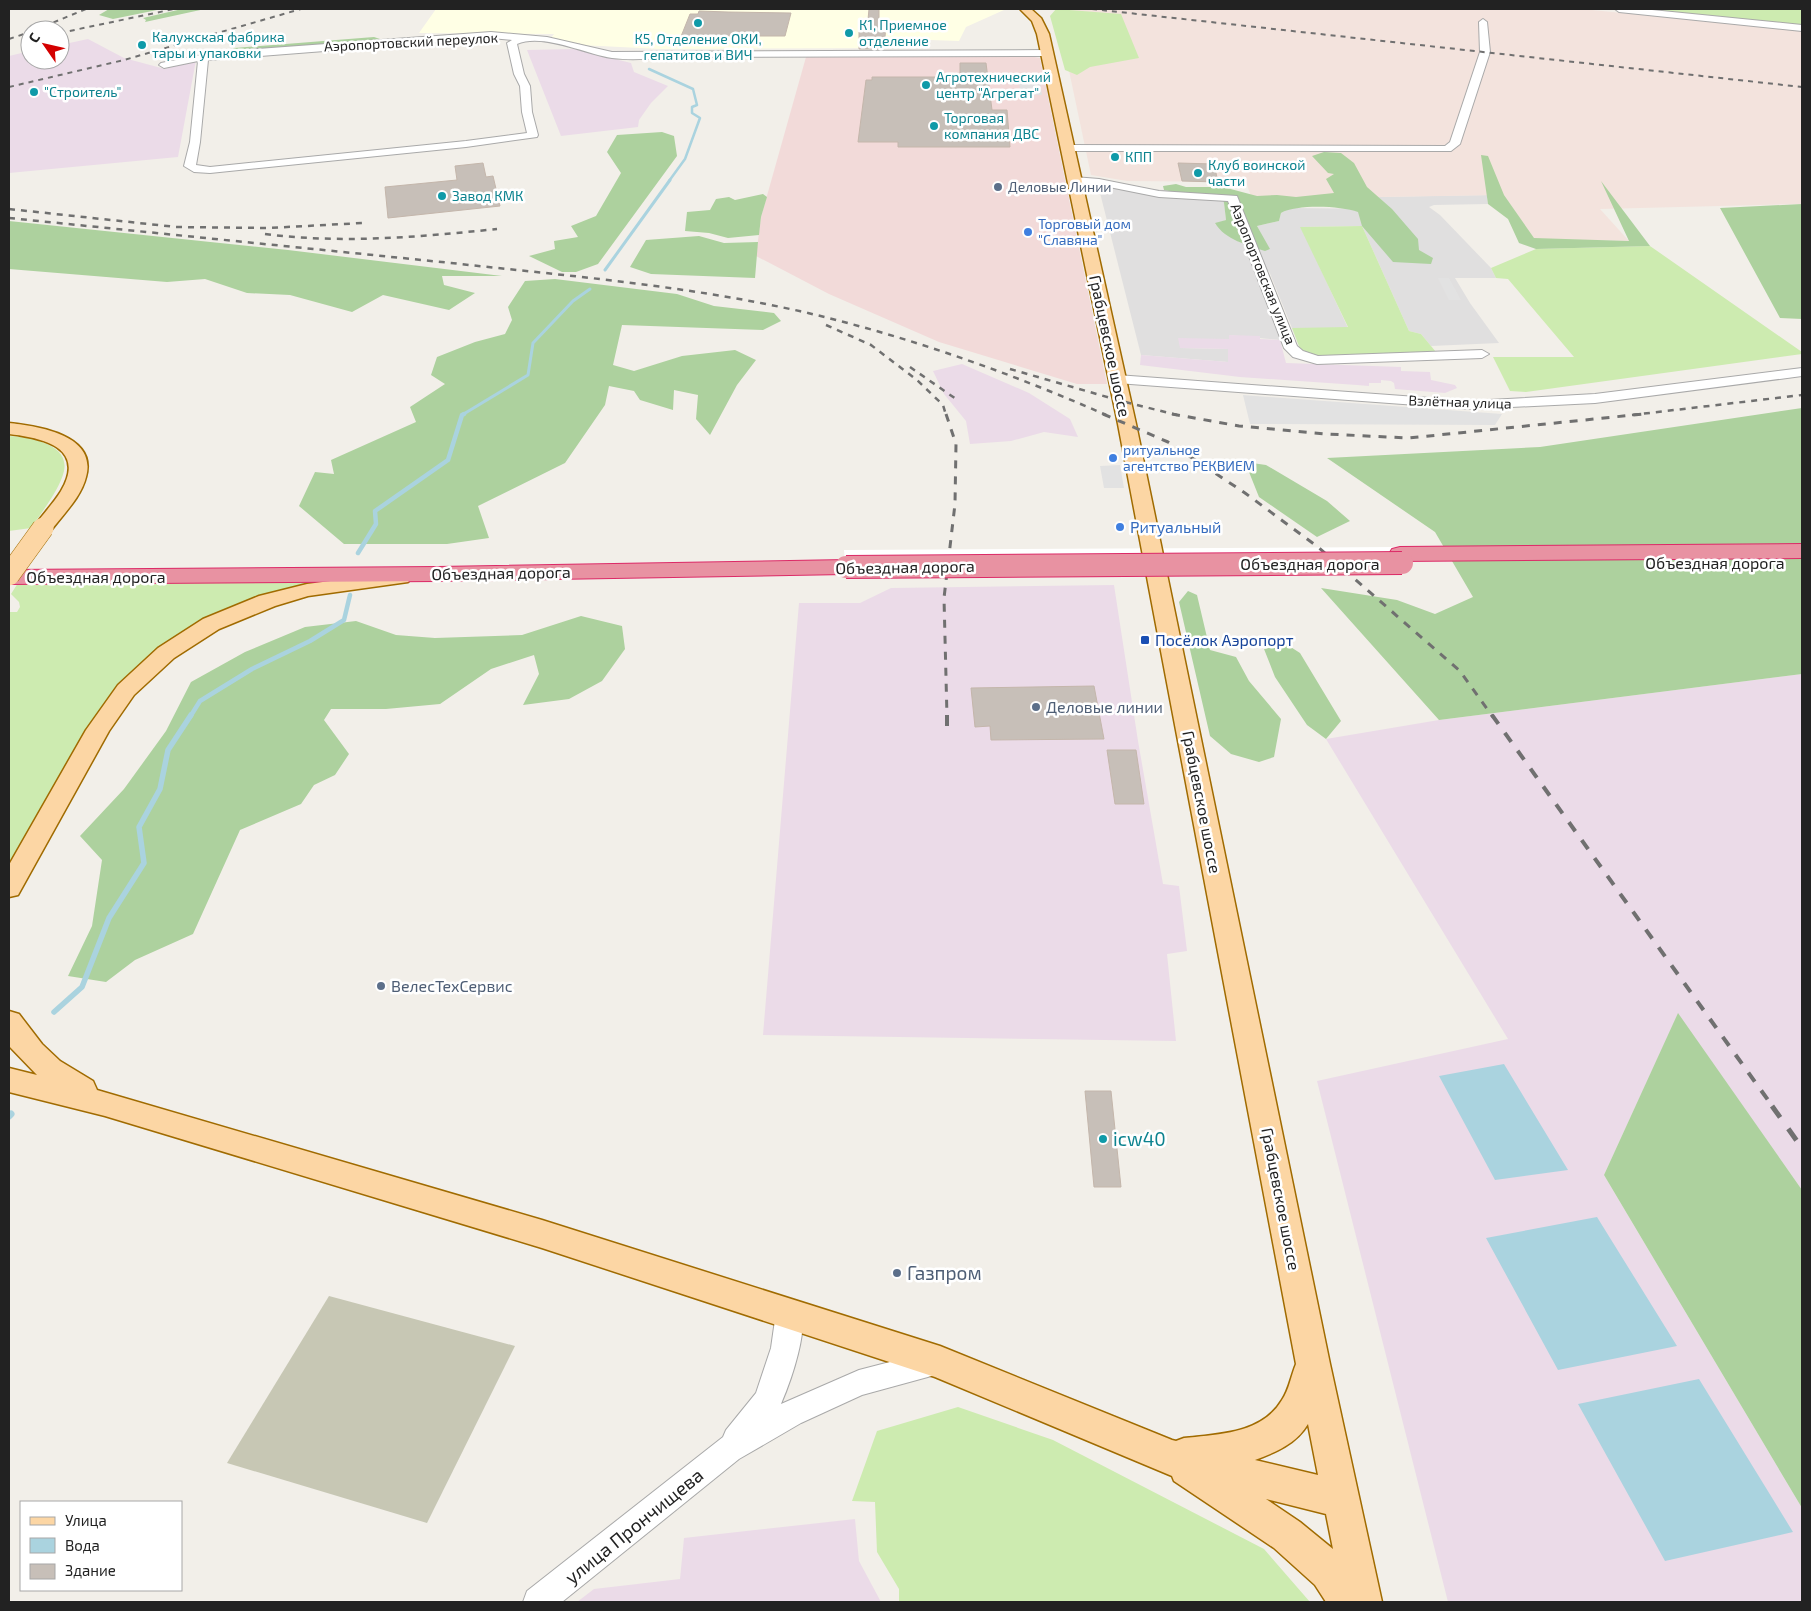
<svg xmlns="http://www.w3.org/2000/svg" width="1811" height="1611" viewBox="0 0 1811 1611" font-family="'Exo 2',sans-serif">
<rect width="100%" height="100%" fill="#f2efe9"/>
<path fill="#e0dfdf" d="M1098,185L1164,190L1186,194H1221L1224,203L1226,220L1215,224L1262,236L1257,226L1279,221L1281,213L1291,208L1391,209L1378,197L1487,195L1488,204L1434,205L1429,207L1440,215L1491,268L1496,278H1455L1470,303L1499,343L1431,346L1421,334L1409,331L1362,226L1301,227L1348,328H1292L1269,271H1254L1280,340L1229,335V339H1216L1180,348L1228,349V362L1141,355Z"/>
<path fill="#f2dad9" d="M1029,56L1040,58L1107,384H1077L939,342L829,294L756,256L761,217L806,57Z"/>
<path fill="#ebdbe8" d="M88,39L124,58L165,69L196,60L178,157L9,173V56L30,51V60H60V45Z
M574,49L631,63L634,72L668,86L651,103L639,120L638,127L561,136L527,50Z
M1229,335L1260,336V339L1280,340L1286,363L1401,367V371L1430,372L1431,380L1455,385L1457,388L1445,393L1395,389L1394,383L1391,381L1381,380V383H1369V386L1357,385L1240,377L1140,365L1141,355L1228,362V349L1180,348L1178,338L1229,339Z
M962,364L1029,393L1070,419L1078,437L1044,432L1011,441L970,444L966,421L944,394L933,371Z
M1114,585L1138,741L1163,884L1179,886L1187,951L1167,954L1176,1041L763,1035L799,603H860L891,588Z
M1802,674V1190L1678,1014L1604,1175L1802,1508V1602H1448L1317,1081L1508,1039L1326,739L1439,720Z
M855,1519L859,1561L881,1602H577L594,1589L680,1579L684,1538Z"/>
<path fill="#ffffe5" d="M436,9H996L1004,10L966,27L959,41L901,39L900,48L660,49L580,45V43L560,42V39L551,38L554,34L419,33Z"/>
<path fill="#f3e3dd" d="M1056,9H1582L1802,31V204L1600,209L1629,241L1534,239L1504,195L1252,199L1246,182L1127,181L1091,175Z"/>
<path fill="#c7c7b4" d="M329,1296L515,1346L427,1523L227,1463Z"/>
<path fill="#cdebb0" d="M1056,9L1121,14L1139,58L1090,67L1077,75L1065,70L1050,16Z
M1604,9H1802V28Z
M1362,226L1409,331L1421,334L1436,352L1318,357L1300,349L1292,328L1348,327L1300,227Z
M1650,246L1802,352V354L1526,392L1510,391L1493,357H1574L1508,279L1496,278L1491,268L1536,249Z
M9,436C27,437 70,443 64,471C60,489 41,513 31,528L9,531Z
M317,579L276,595L167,646L34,824L9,867V612H17L20,607L19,602L11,594L18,583Z
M958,1407L1053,1440L1264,1549L1310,1602H899V1589L877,1552L875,1502L852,1501L877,1431Z"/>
<path fill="#add19e" d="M109,9H162L113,19L99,15Z
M182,9H205L145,22L146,20L143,18Z
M374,37L380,39L376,41L229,52L234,48Z
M662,132L674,136L677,156L598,264L576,272H562L529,256L555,249L554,241L578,237L571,226L596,216L621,173L607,152L617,135Z
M1324,152L1341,153L1354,163L1367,187L1392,209L1418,239L1419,250L1433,258L1431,264L1393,262L1362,226L1358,212C1340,206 1298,204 1281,213L1279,221L1257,226L1270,249L1265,251C1248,245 1225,240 1215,223L1226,220L1224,203L1221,194H1186L1164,190L1163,186L1176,184L1186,187H1223L1257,196L1277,195L1296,197L1334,193L1326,179L1334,174L1328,173L1312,156Z
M1481,155L1488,156L1504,195L1534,238L1629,241L1601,181L1650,246L1536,249L1519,243L1508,219L1488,204Z
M763,194L767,197L761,217L759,235L728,238L709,233L685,231L687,212L710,210L716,199L729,197L735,200Z
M1802,204V319L1780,318L1720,208Z
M9,221L288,250L502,276H442L444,285L475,293L449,310L383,295L352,312L290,295L247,293L205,279L167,282L9,269Z
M699,236L724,243L758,242L755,278L651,274L630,267L646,240Z
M555,279L677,294L714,306L774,313L781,321L763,330L622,325L613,365L634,371L682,356L735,350L756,360L737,385L710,435L696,419L698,395L674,390L673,410L640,400L634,391L609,386L605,405L565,463L478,506L489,538L447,544H344L299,506L315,472L334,474L331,460L416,422L410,407L445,384L431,375L437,357L475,342L505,334L512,320L508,307L525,281Z
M1802,408V674L1439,720L1321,588L1397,600L1435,614L1473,597L1435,532L1327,458L1540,447Z
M1245,462L1266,465L1327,501L1350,521L1317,537L1259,497Z
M1188,591L1197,595L1210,650L1236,657L1249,681L1281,719L1274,757L1259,762L1231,754L1210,736L1179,602Z
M581,616L622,626L625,649L602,681L569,699L523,705L539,674L534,655L491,669L440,704L386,709H331L324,720L349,754L335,775L314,785L301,804L240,830L193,934L135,960L106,982L68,976L92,926L102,860L80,836L124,789L166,731L191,682L245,652L305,627L356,621L396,635L435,638L522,635Z
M1286,644L1300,653L1341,721L1326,739L1307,725L1275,677L1264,649Z
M1678,1013L1802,1190V1508L1604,1175Z"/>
<path fill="#e2e2e2" d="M1018,77H1039L1042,95H1021Z
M1438,278H1449L1461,300H1449Z
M1243,395L1502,414L1495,425L1250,424Z
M1120,465L1124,488H1104L1100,466Z"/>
<path fill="#aad3df" d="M1504,1064L1568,1170L1495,1180L1439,1076Z
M1597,1217L1677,1346L1558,1370L1486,1238Z
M1699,1379L1793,1532L1665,1561L1578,1404Z"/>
<path fill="#fff" d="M1399,547L1404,573L846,574L844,550Z"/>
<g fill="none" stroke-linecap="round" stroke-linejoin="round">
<path stroke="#aad3df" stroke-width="2.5" d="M649,69L693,89L697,105L692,107V113L700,118L685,159L669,181"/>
<path stroke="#aad3df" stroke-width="3" d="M605,270L670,180
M462,415L528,375L533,343L573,301L590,289"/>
<path stroke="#aad3df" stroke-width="4.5" d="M358,553L376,524L375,511L448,460L462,415L464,414
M190,717L200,701L252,669L310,641L344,620L350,595"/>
<path stroke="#aad3df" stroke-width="5.5" d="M54,1012L82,987L109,918L144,863L139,827L160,789L168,750L191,715"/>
<path stroke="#aad3df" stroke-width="7" d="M9,1116L11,1114"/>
</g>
<path fill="#c7bfb8" stroke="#c4b6ab" d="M869,9H879V24H886L885,37H879L878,49H859V30H867Z
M699,11L728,12L791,13L785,36H705L704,39H680L690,14H698Z
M960,63H986L992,110H1007L1010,147H898V142H858L866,80H872V77H960Z
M483,163L486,177L493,176L500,206L388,218L385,187L457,180L455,166Z
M1178,163L1214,164L1218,182L1182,181Z
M1094,686L1104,739L991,740L990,726L975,727L971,688Z
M1107,750H1136L1144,804H1115Z
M1085,1091H1111L1121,1187H1094Z"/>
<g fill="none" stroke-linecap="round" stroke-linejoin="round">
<g stroke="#a9a9a9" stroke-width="2">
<path id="minor" d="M1615,9H1642L1802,25V31L1619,12Z
M1483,19L1487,22L1490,52L1460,144L1451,151H1067L1062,148L1067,145L1445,146L1450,142L1480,52L1479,22Z
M491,32L547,37L612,52L1047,50L1052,53L1047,56L679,57C657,58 634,61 612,58C585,54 543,33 517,44L524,74L530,86L532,112L538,135L537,137L466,147L210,173L194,172L184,166L190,142L198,61L164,68L159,65L161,63L217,52ZM491,38L512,40L507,43L514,74L520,86L522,112L527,133L466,141L210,167L196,165L200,142L208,60Z
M1074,177L1099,179L1159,191L1237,196L1297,346L1303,351L1318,356L1482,350L1489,354L1482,358L1317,364L1293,357L1284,348L1228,201L1159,197L1099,185L1070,182L1068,180L1070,178Z
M1802,368V376L1595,403L1471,409L1117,383L1110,379L1117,375L1471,401L1595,394Z
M790,1301L800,1304C810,1327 791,1381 781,1404L859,1370L936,1350L946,1354L950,1363L946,1372L862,1395L801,1423L739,1459L562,1602H523L527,1591L723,1437L726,1430L756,1393L771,1348L776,1313L780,1304Z"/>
</g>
<g stroke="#a06b00" stroke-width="3">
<path id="major" d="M1020,9H1031L1041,18L1049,34L1136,424L1330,1364L1382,1602H1326L1315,1585L1274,1548L1174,1481L1172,1476L935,1377L542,1248L105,1116L9,1092V1068L37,1075L9,1046V1011L19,1014L42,1044L60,1061L93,1081L97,1090L542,1220L940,1346L1172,1440L1176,1441L1184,1438C1218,1434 1262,1434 1282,1400C1289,1390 1291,1376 1296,1364L1118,424L1037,34L1032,21ZM1308,1424L1318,1475L1255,1460C1276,1452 1296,1444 1308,1424ZM1266,1499L1326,1514L1333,1549L1300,1522Z
M9,423C38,426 98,435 86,477C81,498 62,515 50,532L43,534L36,532L33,528C42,515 53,504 61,491C87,447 42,438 9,434Z
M401,572L408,574L412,578L408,582L308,596L275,606L219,629L174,658L134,695L109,731L18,895L9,897V865L86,730L118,685L158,648L203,619L259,596L307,584Z"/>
</g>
<g stroke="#dc2a67" stroke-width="2">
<path id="highway" d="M1802,544V558L1400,561L1392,559L1389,554L1392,549L1400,547Z
M846,560L854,562L857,567L854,572L846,574L438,581L9,584V570L438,567Z"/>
</g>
<use href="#minor" fill="#fff" fill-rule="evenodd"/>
<use href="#major" fill="#fcd6a4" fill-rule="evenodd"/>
<use href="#highway" fill="#e892a2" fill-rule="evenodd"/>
<path stroke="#707070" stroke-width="2" stroke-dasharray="5 5" stroke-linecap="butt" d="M1092,9L1802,87
M35,30L86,9
M60,33L174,9
M9,39L30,32
M9,87L124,60L301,9"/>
<path stroke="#707070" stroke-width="2.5" stroke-dasharray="6 6" stroke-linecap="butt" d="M9,209L176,227L269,228L362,223
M9,218C156,233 304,248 451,263C570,276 691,286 808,313C909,337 1011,373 1106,415
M265,234C343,244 419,237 497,229
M826,325L871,345L917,380L943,405L946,415
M910,367L956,399
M1010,369L1121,401L1177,415
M1632,415L1802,395"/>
<path stroke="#707070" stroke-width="3" stroke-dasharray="8 8" stroke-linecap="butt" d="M946,414L956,444L955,504L944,598L947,717
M1103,414L1168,442L1245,493L1318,547L1460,671L1493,717
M1172,414L1239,426L1326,434L1409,438L1643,414"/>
<path stroke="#707070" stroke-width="4" stroke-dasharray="11 11" stroke-linecap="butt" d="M947,715V736
M1492,715L1773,1107"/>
<path stroke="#707070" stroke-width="5" stroke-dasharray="14 14" stroke-linecap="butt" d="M1772,1106L1802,1148"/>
<g stroke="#a06b00" stroke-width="22" stroke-linecap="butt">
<path id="major-bridge" d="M9,575L43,528"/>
</g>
<g stroke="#dc2a67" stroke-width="24" stroke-linecap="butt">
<path id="highway-bridge" d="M846,567L1402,563"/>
</g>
<use href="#major-bridge" stroke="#fcd6a4" stroke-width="21"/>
<use href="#highway-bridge" stroke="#e892a2" stroke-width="22"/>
</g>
<g fill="#0f9aa8" stroke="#fff" stroke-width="2">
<circle cx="698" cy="23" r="5"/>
<circle cx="849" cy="33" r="5"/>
<circle cx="142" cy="45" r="5"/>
<circle cx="926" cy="85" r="5"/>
<circle cx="34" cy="92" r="5"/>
<circle cx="934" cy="126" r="5"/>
<circle cx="1115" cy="157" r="5"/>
<circle cx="1198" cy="173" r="5"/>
<circle cx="442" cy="196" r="5"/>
<circle cx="1103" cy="1139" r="5"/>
</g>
<g fill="#5c6f8a" stroke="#fff" stroke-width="2">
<circle cx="998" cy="187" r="5"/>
<circle cx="1036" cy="707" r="5"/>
<circle cx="381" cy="986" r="5"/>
<circle cx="897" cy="1273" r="5"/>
</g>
<g fill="#3f7fe0" stroke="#fff" stroke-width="2">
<circle cx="1028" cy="232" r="5"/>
<circle cx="1113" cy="458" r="5"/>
<circle cx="1120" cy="527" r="5"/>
</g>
<rect fill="#1a4fb4" stroke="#fff" stroke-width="2" x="1140" y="635" width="10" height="10" rx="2.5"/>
<g text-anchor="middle" stroke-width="5" stroke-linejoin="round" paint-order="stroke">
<g font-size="14" fill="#0d838f" stroke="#fff" text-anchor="start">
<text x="859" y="30">К1, Приемное<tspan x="859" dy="16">отделение</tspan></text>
<text x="152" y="42">Калужская фабрика<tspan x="152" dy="16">тары и упаковки</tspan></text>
<text x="698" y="44" text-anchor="middle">К5, Отделение ОКИ,<tspan x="698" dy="16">гепатитов и ВИЧ</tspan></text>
<text x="936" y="82">Агротехнический<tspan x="936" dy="16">центр "Агрегат"</tspan></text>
<text x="44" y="97">"Строитель"</text>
<text x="944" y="123">Торговая<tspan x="944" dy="16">компания ДВС</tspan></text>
<text x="1125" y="162">КПП</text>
<text x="1208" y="170">Клуб воинской<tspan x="1208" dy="16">части</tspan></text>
<text x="452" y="201">Завод КМК</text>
</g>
<g font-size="14" fill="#222" stroke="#fff">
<text transform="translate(411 42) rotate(-3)" y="5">Аэропортовский переулок</text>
<text transform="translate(1263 274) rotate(68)" y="5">Аэропортовская улица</text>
<text transform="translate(1460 402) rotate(2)" y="5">Взлётная улица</text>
</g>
<g font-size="14" fill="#4e5e75" stroke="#fff" text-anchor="start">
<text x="1008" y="192">Деловые Линии</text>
</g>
<g font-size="14" fill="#366cbe" stroke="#fff" text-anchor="start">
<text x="1038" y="229">Торговый дом<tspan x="1038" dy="16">"Славяна"</tspan></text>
<text x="1123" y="455">ритуальное<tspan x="1123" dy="16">агентство РЕКВИЕМ</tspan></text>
</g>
<g font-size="16" fill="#222" stroke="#fff">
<text transform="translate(1110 346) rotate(78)" y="6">Грабцевское шоссе</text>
<text x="1715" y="569">Объездная дорога</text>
<text x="1310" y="570">Объездная дорога</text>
<text transform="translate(905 567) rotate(-1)" y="6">Объездная дорога</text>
<text transform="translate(501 573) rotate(-1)" y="6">Объездная дорога</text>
<text x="96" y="583">Объездная дорога</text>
<text transform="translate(1202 802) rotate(79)" y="6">Грабцевское шоссе</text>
<text transform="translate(1281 1199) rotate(79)" y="6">Грабцевское шоссе</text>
</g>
<g font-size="16" fill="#366cbe" stroke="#fff" text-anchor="start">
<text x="1130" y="533">Ритуальный</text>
</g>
<g font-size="16" fill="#164399" stroke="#fff" text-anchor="start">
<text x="1155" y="646">Посёлок Аэропорт</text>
</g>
<g font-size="16" fill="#4e5e75" stroke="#fff" text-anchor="start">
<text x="1046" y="713">Деловые линии</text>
<text x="391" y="992">ВелесТехСервис</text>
</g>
<g font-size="19" fill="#0d838f" stroke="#fff" text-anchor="start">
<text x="1113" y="1146">icw40</text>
</g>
<g font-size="19" fill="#4e5e75" stroke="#fff" text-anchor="start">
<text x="907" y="1280">Газпром</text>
</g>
<g font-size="19" fill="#222" stroke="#fff">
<text transform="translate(634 1526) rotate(-39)" y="7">улица Прончищева</text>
</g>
</g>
<rect width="1811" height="1611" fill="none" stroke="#222222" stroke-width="20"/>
<rect x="20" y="1501" width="162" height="90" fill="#ffffff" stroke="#a7a7a7"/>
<rect x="30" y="1517" width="25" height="8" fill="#fcd6a4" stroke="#a7a7a7"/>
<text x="65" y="1526" font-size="15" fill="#222222">Улица</text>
<rect x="30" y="1538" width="25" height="15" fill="#aad3df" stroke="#a7a7a7"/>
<text x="65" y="1551" font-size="15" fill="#222222">Вода</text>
<rect x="30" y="1564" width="25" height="15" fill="#c7bfb8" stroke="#a7a7a7"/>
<text x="65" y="1576" font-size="15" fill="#222222">Здание</text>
<g transform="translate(45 45) rotate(304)"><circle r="24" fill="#ffffff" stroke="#a7a7a7"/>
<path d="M0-4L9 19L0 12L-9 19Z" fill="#d40000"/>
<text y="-8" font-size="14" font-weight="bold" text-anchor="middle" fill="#222222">С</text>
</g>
</svg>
